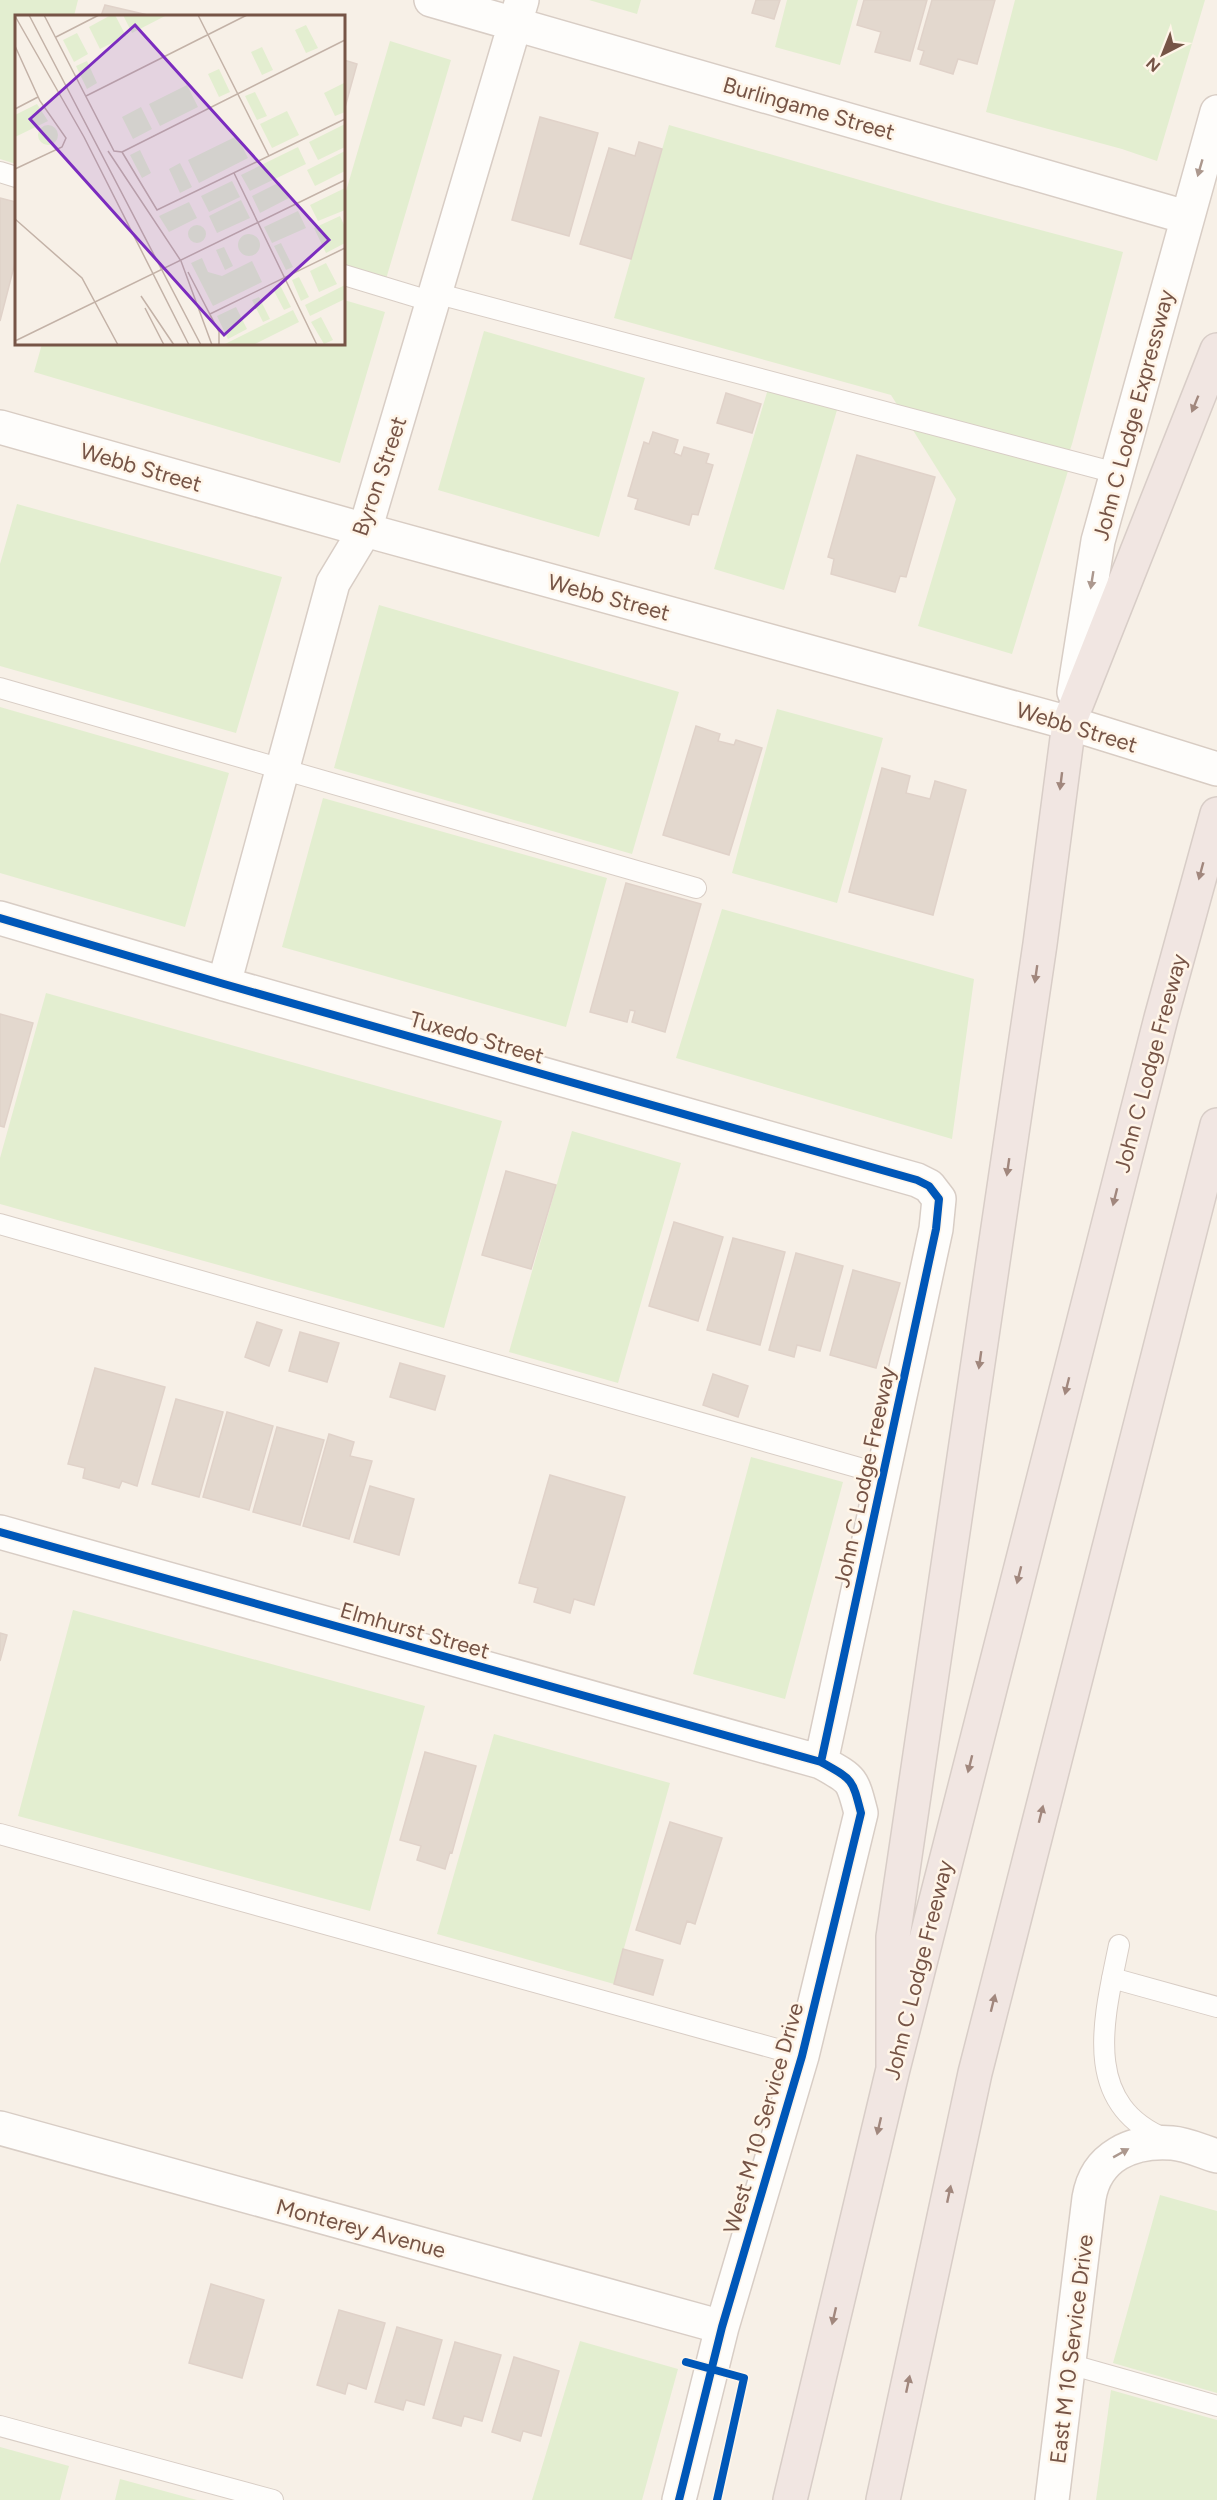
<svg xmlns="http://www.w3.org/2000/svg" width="1217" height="2500" viewBox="0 0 1217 2500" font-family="Figtree,sans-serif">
<rect width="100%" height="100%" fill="#f7f0e7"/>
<path fill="#e3eed0" d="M0,0H78L74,16H16V164L0,159Z
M589,0H641L637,14Z
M787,0H858L840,65L775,47Z
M1015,0H1205L1157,161L1122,149L986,112Z
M390,41L451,60L386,279L344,266V198Z
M669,125L943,204L1123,252L1072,444L1063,470L1068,471L1012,654L918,626L956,499L891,395L614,318Z
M344,300L385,312L340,463L34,372L42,344H344Z
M484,331L645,378L599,537L438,490Z
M768,389L837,410L784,590L714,569Z
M17,504L282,577L236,733L0,666V564Z
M379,605L679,692L632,854L334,768Z
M0,707L229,773L185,927L0,873Z
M777,709L883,738L837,903L732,873Z
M323,798L607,878L566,1027L282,947Z
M722,909L974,979L952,1139L676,1058Z
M46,993L502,1121L444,1328L0,1204V1158Z
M572,1131L681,1163L618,1383L509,1352Z
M751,1457L843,1482L785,1699L693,1674Z
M73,1610L425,1706L370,1911L18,1816Z
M494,1734L670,1783L614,1984L437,1934Z
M1160,2195L1217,2211V2393L1113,2363Z
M580,2341L678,2369L642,2500H532Z
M1111,2390L1217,2420V2500H1096Z
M0,2447L69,2466L60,2500H0Z
M120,2479L197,2500H115Z"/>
<path fill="#e3d8ce" stroke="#e0d2c9" stroke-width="1.5" d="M756,0H780L774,19L752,13Z
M864,0H927L910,61L875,52L881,32L857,25Z
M932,0H995L977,64L958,59L953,74L920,64L924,51L918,49Z
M105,5L152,16H101Z
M344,60L357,64L344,111Z
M540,117L598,133L569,236L512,220Z
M639,142L662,149L631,259L580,244L609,148L635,156Z
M0,198L16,202V259L0,321Z
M726,393L761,404L752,433L717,423Z
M653,432L678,440L674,453L681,456L684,447L709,454L706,463L713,465L698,515L692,514L689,525L635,509L638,499L628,496L644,442L649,444Z
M857,455L935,477L906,577L900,576L895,592L831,574L834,559L828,557Z
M696,726L720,734L718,741L734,745L736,740L762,748L729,855L663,835Z
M882,768L910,776L906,793L930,799L935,781L966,790L933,915L849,892Z
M626,883L701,904L665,1032L632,1022L635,1011L630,1010L627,1022L590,1012Z
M0,1014L33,1023L4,1127L0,1126Z
M506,1171L556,1185L531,1269L482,1255Z
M674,1222L723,1237L698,1321L649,1306Z
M733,1238L785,1252L760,1345L707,1330Z
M796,1253L843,1266L820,1351L797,1345L794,1357L769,1350Z
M853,1270L900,1283L876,1368L830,1355Z
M257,1322L282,1330L269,1366L245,1357Z
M300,1332L339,1343L327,1382L289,1371Z
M400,1363L445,1376L435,1410L390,1397Z
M95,1368L165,1387L137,1486L122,1481L119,1488L83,1478L85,1468L68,1464Z
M713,1374L748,1386L738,1417L703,1405Z
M176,1399L223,1412L199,1497L152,1484Z
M227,1412L273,1426L249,1510L203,1497Z
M277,1427L324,1440L300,1525L253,1512Z
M329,1434L354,1442L350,1456L372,1461L349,1539L303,1526Z
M550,1475L625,1497L594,1605L574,1599L570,1613L534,1602L538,1588L519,1583Z
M370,1486L414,1499L399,1555L354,1542Z
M0,1633L7,1635L0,1661Z
M425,1752L476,1766L452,1853L450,1852L445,1869L417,1860L421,1846L400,1840Z
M670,1822L722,1838L695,1924L687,1921L680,1944L636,1930Z
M623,1949L663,1960L653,1995L614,1984Z
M211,2284L264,2300L242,2378L189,2363Z
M339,2310L385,2323L366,2389L348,2383L345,2394L317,2385Z
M397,2327L442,2340L424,2405L406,2400L403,2410L375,2402Z
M455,2342L501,2355L482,2421L464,2416L461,2426L433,2418Z
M514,2357L559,2371L541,2436L523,2431L520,2441L492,2432Z"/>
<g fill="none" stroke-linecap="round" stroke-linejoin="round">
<g stroke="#d8cdc5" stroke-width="22">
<path id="lane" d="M0,172L16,177
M344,275L433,302
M435,293L1116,473
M0,688L696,888
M0,1224L881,1474
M0,1834L802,2056
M1119,1945C1104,2018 1080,2104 1166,2139
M1112,1978L1217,2007
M1069,2364L1217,2406
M0,2426L273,2500"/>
</g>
<g stroke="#d8cdc5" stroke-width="36">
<path id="street" d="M431,0L1186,217
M1074,692L1098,541L1217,112
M0,918L224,984L917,1180L929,1186L939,1199L936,1229L821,1762
M224,984L333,583L365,530L522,0
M0,1532L821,1762C853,1780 852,1778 861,1813L802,2056L722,2327L679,2500
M0,2128L722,2327
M1052,2500L1089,2198C1096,2156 1132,2140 1172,2143C1187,2144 1203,2152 1217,2156"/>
</g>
<g stroke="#d8ccc3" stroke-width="36">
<path id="secondary" d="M0,427L365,530L1069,723L1217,769"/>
</g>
<g stroke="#d8cdc7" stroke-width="36">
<path id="highway" d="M893,2069V1937L1040,944L1069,723L1217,350
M790,2500L893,2069L1161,1018L1217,814
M883,2500L975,2073L1217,1125"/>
</g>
<use href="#lane" stroke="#fefdfb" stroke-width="20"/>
<use href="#street" stroke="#fefdfb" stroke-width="33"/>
<use href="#secondary" stroke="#fefdfb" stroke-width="33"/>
<use href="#highway" stroke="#f1e6e2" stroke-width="33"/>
<g stroke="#fff5e8" stroke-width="11">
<path id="cycleway" d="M0,918L224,984L917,1180L929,1186L939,1199L936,1229L821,1762
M0,1532L821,1762C853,1780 852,1778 861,1813L802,2056L722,2327L679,2500
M686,2362L744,2378L717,2500"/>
</g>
<use href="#cycleway" stroke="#0057b8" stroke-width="8"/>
</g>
<defs><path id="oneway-solid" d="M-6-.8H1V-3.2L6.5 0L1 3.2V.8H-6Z" transform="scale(1.5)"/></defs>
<g fill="#ac988e">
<use href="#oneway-solid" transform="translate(1200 168) rotate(106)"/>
<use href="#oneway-solid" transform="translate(1092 580) rotate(99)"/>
<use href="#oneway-solid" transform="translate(1121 2153) rotate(-29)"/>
</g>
<g fill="#a1877d">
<use href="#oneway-solid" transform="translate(1195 404) rotate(112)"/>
<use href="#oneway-solid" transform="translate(1061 781) rotate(97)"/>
<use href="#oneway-solid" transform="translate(1201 871) rotate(105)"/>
<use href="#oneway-solid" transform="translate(1036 974) rotate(98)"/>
<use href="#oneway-solid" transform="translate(1008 1167) rotate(98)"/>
<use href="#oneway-solid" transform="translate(1115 1197) rotate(104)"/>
<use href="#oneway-solid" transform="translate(980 1360) rotate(98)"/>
<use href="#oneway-solid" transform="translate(1067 1386) rotate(104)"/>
<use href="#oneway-solid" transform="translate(1019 1575) rotate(104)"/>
<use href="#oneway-solid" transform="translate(970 1764) rotate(104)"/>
<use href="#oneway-solid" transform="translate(1041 1814) rotate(-76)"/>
<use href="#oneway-solid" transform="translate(993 2003) rotate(-76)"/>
<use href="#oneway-solid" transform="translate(879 2126) rotate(103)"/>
<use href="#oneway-solid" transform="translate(949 2194) rotate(-78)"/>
<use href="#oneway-solid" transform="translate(834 2316) rotate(103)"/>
<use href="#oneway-solid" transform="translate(908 2384) rotate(-78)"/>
</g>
<g text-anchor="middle" stroke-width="5" stroke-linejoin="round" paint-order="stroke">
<g font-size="22" fill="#765446" stroke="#fff5e8">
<text transform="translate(809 108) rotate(16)" y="8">Burlingame Street</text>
<text transform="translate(1133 415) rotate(-75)" y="8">John C Lodge Expressway</text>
<text transform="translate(141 467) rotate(16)" y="8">Webb Street</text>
<text transform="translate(379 476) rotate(-71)" y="8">Byron Street</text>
<text transform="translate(609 597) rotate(15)" y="8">Webb Street</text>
<text transform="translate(1077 727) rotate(17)" y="8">Webb Street</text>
<text transform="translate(477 1037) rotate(16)" y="8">Tuxedo Street</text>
<text transform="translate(1150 1063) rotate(-75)" y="8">John C Lodge Freeway</text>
<text transform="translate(864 1477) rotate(-78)" y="8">John C Lodge Freeway</text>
<text transform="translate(415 1630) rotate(16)" y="8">Elmhurst Street</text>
<text transform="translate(918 1970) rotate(-76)" y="8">John C Lodge Freeway</text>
<text transform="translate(763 2118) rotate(-74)" y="8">West M 10 Service Drive</text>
<text transform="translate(361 2228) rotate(15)" y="8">Monterey Avenue</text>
<text transform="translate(1071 2349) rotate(-83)" y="8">East M 10 Service Drive</text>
</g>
</g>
<g transform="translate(15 15)">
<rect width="330" height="330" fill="#f7f0e7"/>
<path d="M96,0H100L111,21L85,34L74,12ZM108,0H152L117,18ZM291,10L303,33L291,38L280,15ZM62,18L73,39L59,47L48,25ZM247,32L258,55L247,60L236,37ZM72,46L82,68L72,74L61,51ZM204,54L215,77L204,82L193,59ZM329,68L330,97L320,101L309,78ZM172,70L183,92L145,111L134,89ZM240,77L252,101L242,105L230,81ZM22,89L33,106L0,122V100ZM126,92L137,114L118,124L107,102ZM272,96L284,120L257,133L245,109ZM330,109V132L303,145L294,127ZM23 120a10 10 0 1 1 20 0a10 10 0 1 1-20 0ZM222,121L233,143L184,168L173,145ZM283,132L291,149L235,176L226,160ZM125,135L136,158L127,163L115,140ZM330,136V156L300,171L292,155ZM165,148L177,172L165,178L154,154ZM217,166L225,182L194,197L186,181ZM265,167L274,183L245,198L237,181ZM330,173V195L303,206L295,190ZM226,185L235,203L202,218L194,201ZM174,187L182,203L154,217L144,201ZM283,196L291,213L257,228L249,212ZM325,201L330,212V228L311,238L299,213ZM173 219a9 9 0 1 1 18 0a9 9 0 1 1-18 0ZM223 230a11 11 0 1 1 22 0a11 11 0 1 1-22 0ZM266,228L278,252L271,255L259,231ZM209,232L218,251L210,255L201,235ZM187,243L193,257L207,261L237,246L247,267L198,291L176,248ZM311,248L322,269L304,277L295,256ZM284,262L294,282L286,286L277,265ZM265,270L276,292L269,295L258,274ZM330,270V284L295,301L290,290ZM244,282L255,304L248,307L237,285ZM221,292L232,314L213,324L202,301ZM278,295L284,307L238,330H208ZM306,302L318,325L309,329L296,307Z" fill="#e3eed0"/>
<path fill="none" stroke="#c3b2a7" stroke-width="1.5" d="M14,0L186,330M29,0L99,136L107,137M183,0L254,141M0,1L69,122L174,330M41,22L84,0M0,31L25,86L51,123L47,132L0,154M71,81L232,0M0,94L23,82M93,136L166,246L197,330M107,137L142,195L330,104M107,137L330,25M219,158L302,330M0,204L67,263L103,330M173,257L204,317V330M126,281L159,330M130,293L149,330M195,299L330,233M0,326L330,165"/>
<path fill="#7b2cbf" fill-opacity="0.15" stroke="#7b2cbf" stroke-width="3" d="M120,10L314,225L209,320L15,104Z"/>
<rect width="330" height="330" fill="none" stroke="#765446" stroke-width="3"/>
</g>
<g transform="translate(1163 54) rotate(222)" stroke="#fff5e8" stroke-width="4.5" paint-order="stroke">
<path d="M0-4.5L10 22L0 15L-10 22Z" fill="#765446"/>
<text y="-9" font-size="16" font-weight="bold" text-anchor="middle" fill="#765446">N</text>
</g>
</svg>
